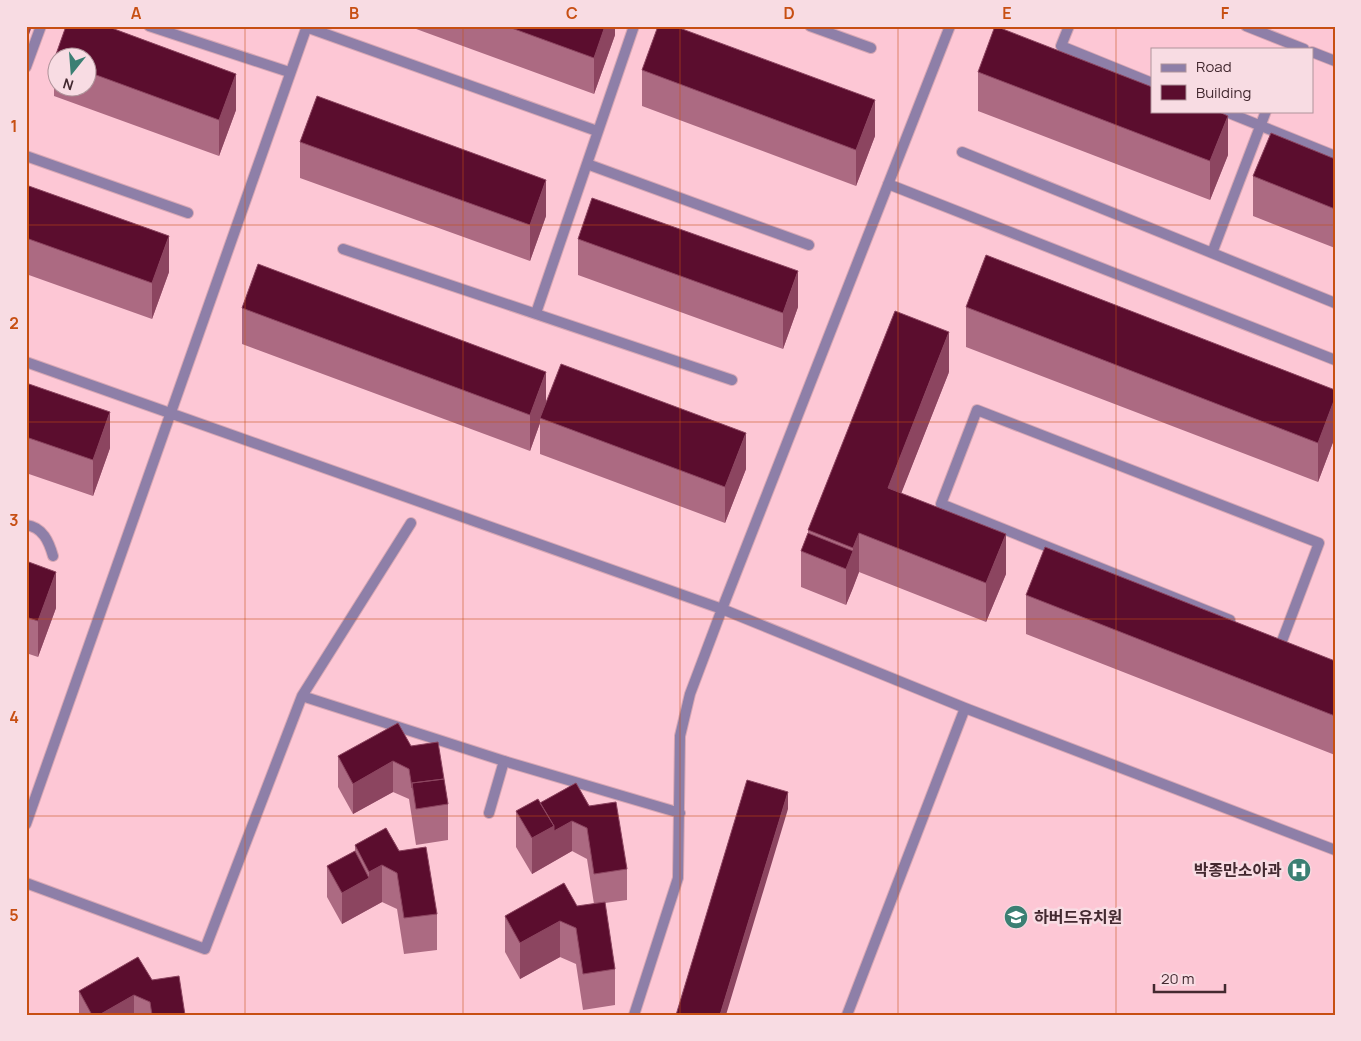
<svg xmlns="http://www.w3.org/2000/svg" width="1361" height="1041" viewBox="0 0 1361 1041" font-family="Manrope,'Noto Sans KR',sans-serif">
<rect width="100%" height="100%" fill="#fdc7d5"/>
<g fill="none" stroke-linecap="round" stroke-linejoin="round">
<g stroke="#d8a7b4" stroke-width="12">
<path id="service" d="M149,26L289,72
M810,26L871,48
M1069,26L1061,46L1152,83
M1246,26L1304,49
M306,27L597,131
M1312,52L1335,61
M26,67L41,26
M1224,111L1335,156
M1266,111L1212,253L1335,303
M962,152L1212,253
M26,156L188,213
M587,164L809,245
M343,249L732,380
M536,313L634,26
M26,525C43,527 49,542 53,556
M1230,620L941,504L977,410L1319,543L1282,641
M489,813L504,761"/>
</g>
<g stroke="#d8a7b4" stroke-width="12">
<path id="minor" d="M888,184L1335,360
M26,362L722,609L950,26
M302,696L504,761L680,813
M26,824L307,26
M26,883L205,949L302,696L411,523
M634,1015L678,878L680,736L690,694L722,609L965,708L1335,850
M847,1015L965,708"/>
</g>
<use href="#service" stroke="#8e7fa8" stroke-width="10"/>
<use href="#minor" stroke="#8e7fa8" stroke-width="10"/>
</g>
<path fill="#ac6a82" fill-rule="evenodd" d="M66,26H106L236,74V110L219,156L54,96V60ZM58,58H88V88H58Z
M408,26H615V35L594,94Z
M642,70L875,136L856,186L642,106Z
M978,72L1228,155L1210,200L978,111Z
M300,142L546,216L530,261L300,178Z
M1335,159V248L1253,216V176Z
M26,185L169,272L152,319L26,274Z
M578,239L798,307L783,349L578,275Z
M966,307L1335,390V437L1318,482L966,347Z
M242,308L546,403L746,469L725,523L540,454V423L530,451L242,344Z
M949,372L901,493L1006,574L986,622L859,572L846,605L801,587V551L808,533V530Z
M26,383L110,448L93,496L26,473Z
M26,561L56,608L38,657L26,653Z
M1026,595L1335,661V755L1026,634Z
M411,746L444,779L448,804V840L416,845L409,799L393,792L353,814L338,787V756Z
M576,783L627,869V900L605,903L615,969V1005L583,1010L576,964L560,957L520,979L505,952V916L594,904L587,859L572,851L532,874L516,847V811L540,803Z
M386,828L437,914V950L404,954L397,909L382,902L342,924L327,897V866L355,851V845Z
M152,980L185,1015H79V991Z"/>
<path fill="#8c4560" d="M26,26H32L26,43Z
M605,26H615V35L594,94V58Z
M236,74V110L219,156V120Z
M875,100V136L856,186V150Z
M1228,116V155L1210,200V161Z
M546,180V216L530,261V225Z
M169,236V272L152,319V283Z
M798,271V307L783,349V313Z
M949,332V372L888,527V488Z
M546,372V408L540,418V423L530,451V415Z
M1335,398V437L1318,482V443Z
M110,412V448L93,496V460Z
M746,433V469L725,523V487Z
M859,533V572L853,588V548Z
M1006,534V574L986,622V583Z
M853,551V588L846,605V569Z
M56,572V608L38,657V621Z
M393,761V792L353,814V784Z
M788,792V809L726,1015H720Z
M572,821V851L532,874V838L554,826Z
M382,865V902L342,924V893L369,878V872Z
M560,921V957L520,979V943Z
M134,995V1015H99Z"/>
<path fill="#5b0d2e" stroke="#8c4560" d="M66,26H106L236,74L219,120L88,72V58H58V61L54,60Z
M506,26H605L594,58Z
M658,26H674L875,100L856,150L642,70Z
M995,26L1152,87V111H1217L1228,116L1210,161L978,72Z
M317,96L546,180L530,225L300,142Z
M1271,133L1335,159V209L1253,176Z
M26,185L169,236L152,283L26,238Z
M592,198L798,271L783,313L578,239Z
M986,255L1335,390V398L1318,443L966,307Z
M258,264L546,372L530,415L242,308Z
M895,311L949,332L888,488L1006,534L986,583L859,533L853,548L808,530Z
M561,364L746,433L725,487L540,418Z
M26,383L110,412L93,460L26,437Z
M808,533L853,551L846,569L801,551Z
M1045,547L1335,661V716L1026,595Z
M26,561L56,572L38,621L26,617Z
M398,723L411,746L438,742L444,779L412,783V788L409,769L393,761L353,784L338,756Z
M444,779L448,804L416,809L412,783Z
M747,780L788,792L720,1015H676Z
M576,783L589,806L616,802L627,869L594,874L587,828L572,821L554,831V826L540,803Z
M538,799L554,826L532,838L516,811Z
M386,828L399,851L426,847L437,914L404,918L397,873L382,865L369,872L355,845Z
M355,851L369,878L342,893L327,866Z
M564,883L577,906L605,902L615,969L583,974L576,928L560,921L520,943L505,916Z
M138,957L152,980L179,976L185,1015H152L150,1002L134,995L99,1015H92L79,991Z"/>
<path fill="none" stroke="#c74f13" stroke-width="1" stroke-opacity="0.55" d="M245,26V1015M463,26V1015M680,26V1015M898,26V1015M1116,26V1015M26,225H1335M26,422H1335M26,619H1335M26,816H1335"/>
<defs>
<g id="hospital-disc" transform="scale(1.25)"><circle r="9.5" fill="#3b7f73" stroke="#f8dce3"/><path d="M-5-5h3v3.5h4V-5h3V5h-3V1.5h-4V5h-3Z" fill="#fff"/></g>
<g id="school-disc" transform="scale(1.25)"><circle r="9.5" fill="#3b7f73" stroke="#f8dce3"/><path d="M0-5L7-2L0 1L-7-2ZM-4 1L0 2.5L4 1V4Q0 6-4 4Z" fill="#fff"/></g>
</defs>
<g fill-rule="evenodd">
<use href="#hospital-disc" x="1299" y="870"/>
<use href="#school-disc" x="1016" y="917"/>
</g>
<g text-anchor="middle" stroke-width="5" stroke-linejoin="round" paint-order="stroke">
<g font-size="16" font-weight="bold" fill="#432930" stroke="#f8dce3" text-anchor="end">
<text x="1282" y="876">박종만소아과</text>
<text x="1034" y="923" text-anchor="start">하버드유치원</text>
</g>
</g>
<rect width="1361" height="1041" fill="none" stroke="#f8dce3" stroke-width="55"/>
<rect x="1151" y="48" width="162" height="65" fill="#f8dce3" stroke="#b0949b"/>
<rect x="1161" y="64" width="25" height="8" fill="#8e7fa8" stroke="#b0949b"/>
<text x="1196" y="72" font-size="15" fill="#432930">Road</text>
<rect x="1161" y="85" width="25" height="15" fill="#5b0d2e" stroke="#b0949b"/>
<text x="1196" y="98" font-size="15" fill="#432930">Building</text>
<g transform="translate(72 72) rotate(197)"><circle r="24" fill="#f8dce3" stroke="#b0949b"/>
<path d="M0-4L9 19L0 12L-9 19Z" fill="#3b7f73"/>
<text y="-8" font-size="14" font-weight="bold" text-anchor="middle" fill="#432930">N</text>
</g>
<path d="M1154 984v8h71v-8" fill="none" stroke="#432930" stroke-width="2.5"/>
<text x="1161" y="984" font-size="15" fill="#432930" stroke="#f8dce3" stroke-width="4" paint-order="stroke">20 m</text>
<rect x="28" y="28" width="1306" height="986" fill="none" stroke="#c74f13" stroke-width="2"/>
<g font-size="16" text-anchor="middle" font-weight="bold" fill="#c74f13">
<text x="136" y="19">A</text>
<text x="354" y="19">B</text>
<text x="572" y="19">C</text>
<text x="789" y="19">D</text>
<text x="1007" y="19">E</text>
<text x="1225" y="19">F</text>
<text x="14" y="132">1</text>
<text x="14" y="329">2</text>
<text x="14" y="526">3</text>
<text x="14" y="723">4</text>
<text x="14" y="921">5</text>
</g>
</svg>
